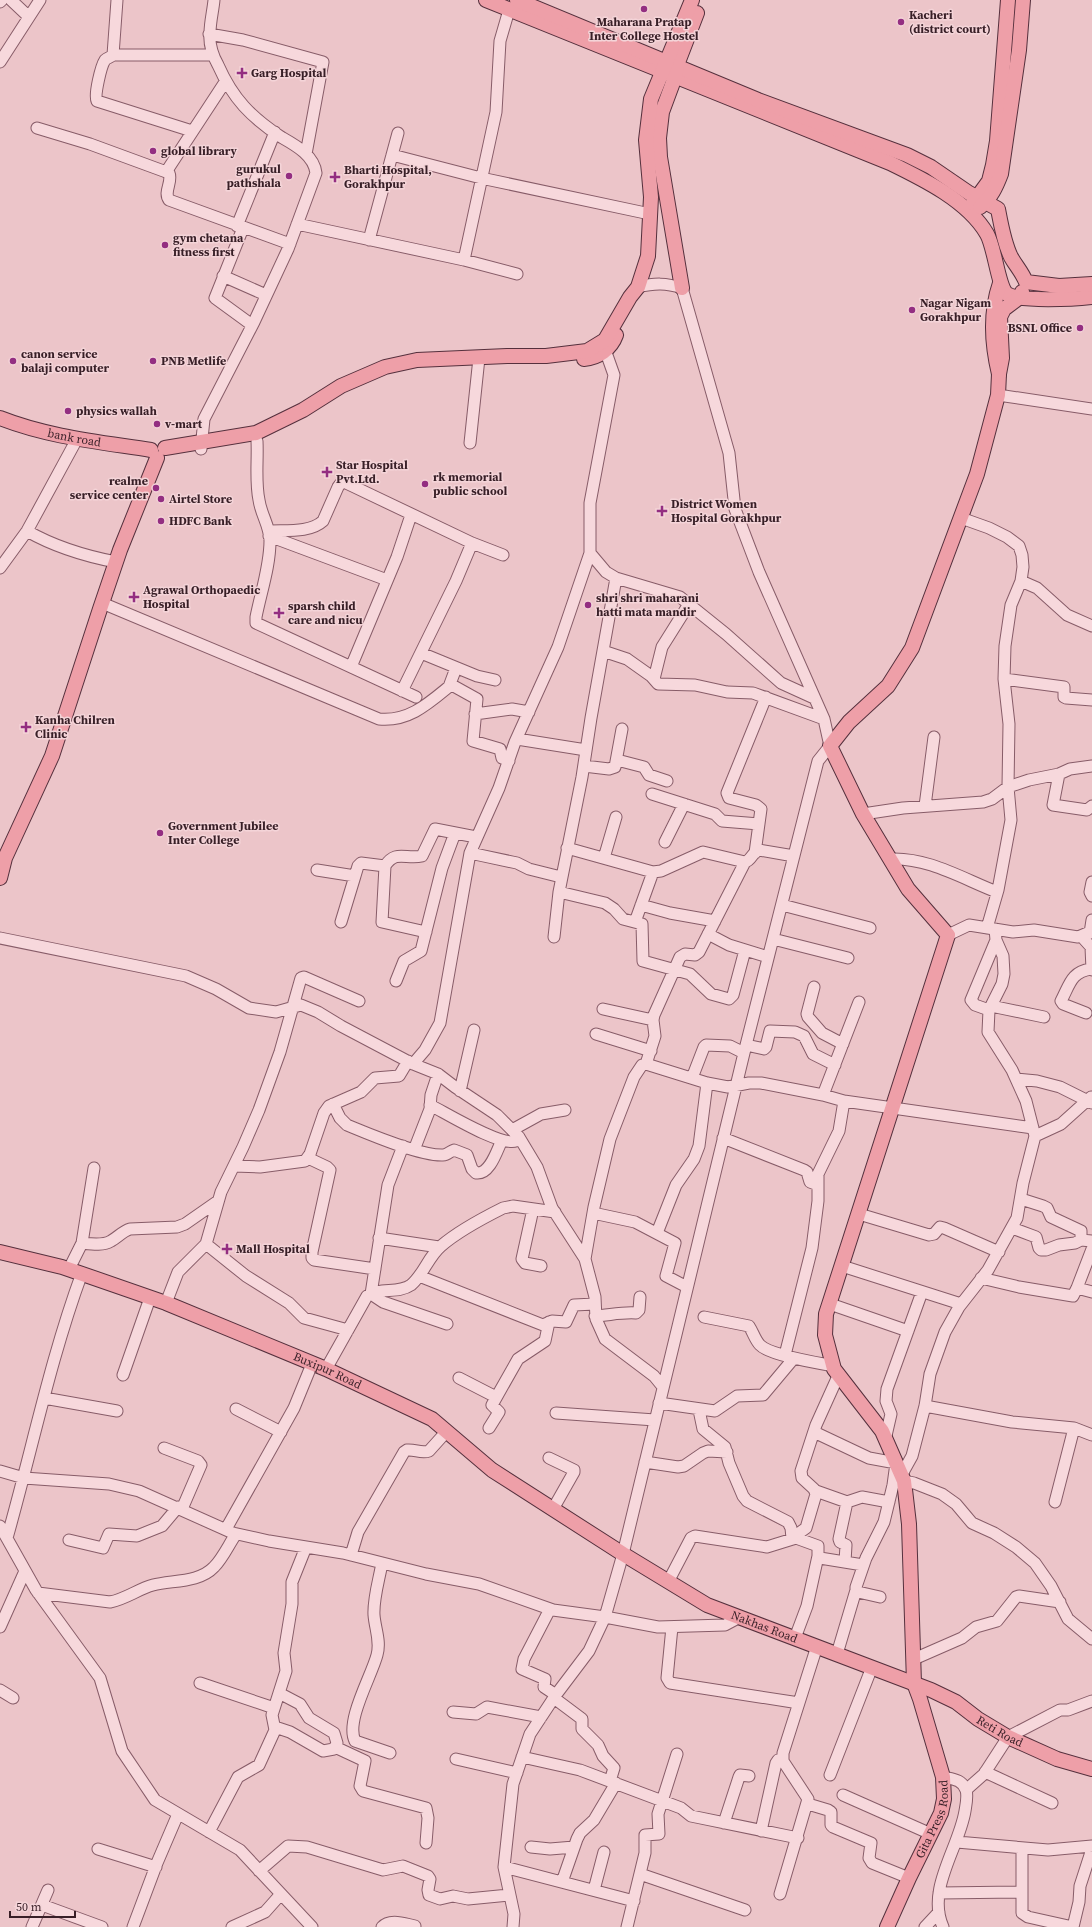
<svg xmlns="http://www.w3.org/2000/svg" width="1092" height="1927" viewBox="0 0 1092 1927" font-family="'Source Serif 4',serif">
<rect width="100%" height="100%" fill="#ecc5c9"/>
<g fill="none" stroke-linecap="round" stroke-linejoin="round">
<g stroke="#875c68" stroke-width="13">
<path id="minor" d="M11,0L29,17
M117,0L113,55H213
M0,2L2,0
M209,34L243,40L323,62L306,154
M113,55C111,57 107,58 105,60C101,66 94,95 97,101L192,131
M0,62L40,0
M37,128L90,144L169,173C173,182 163,192 169,200L290,244
M392,155L481,178L650,214
M166,172L225,82
M297,224L464,260L517,274
M237,226L275,132
M243,228L215,298L252,325
M369,240L398,133
M464,260L496,112L500,41L509,10
M223,276L266,295
M603,344L614,375L590,503V553L606,572L616,578L680,597L726,634L781,683L814,698
M998,395L1092,409
M257,441C258,460 255,481 259,500C261,515 270,526 270,541C270,566 261,592 256,617V623L416,697
M470,443L479,358
M201,449L204,419L254,322L288,249L316,173C314,155 295,145 281,137C251,117 233,99 218,65C213,56 209,44 210,33C210,22 213,11 214,0
M961,518L989,528L1007,537L1019,546L1022,555L1023,567L1021,581L1011,605L1005,646L1004,679L1009,724L1008,787L1011,820L998,890L987,928
M27,531C55,547 85,556 116,562
M269,531C286,530 310,533 323,521L338,487L341,483L344,482L472,543L503,555
M269,536L387,580
M0,568L27,531L77,439
M1021,581L1037,588L1067,615L1092,626
M102,603L379,719C409,722 429,703 451,685
M603,651L627,659L651,676L658,684L695,685L727,692L753,693L824,719
M421,653L477,676L495,680
M351,667L397,557L411,515
M456,668L450,684L477,699L473,741L500,749L502,758L509,761
M654,679L662,647L689,604
M1004,679L1064,687V697L1066,698L1092,700
M402,691L456,581L472,543
M475,714L512,709L529,712
M517,739L586,750
M617,760L644,767L649,775L667,781
M584,766L609,769L615,767L622,729
M1059,774L1053,805L1087,810L1092,806
M652,794L715,814L722,821L759,824
M925,806L934,737
M863,814L903,808L983,802L992,799L1008,787L1029,780L1059,774L1070,769L1092,766
M665,842L684,804
M567,848L653,872L661,871L703,852L745,862C752,860 752,852 759,850L794,856
M470,853L517,863L529,869L561,877
M755,853L761,809L756,805L729,798L727,793L766,697
M604,858L616,817
M890,859C928,857 963,879 997,892
M385,866C396,849 406,860 422,856L435,829L476,837
M317,870L355,876L358,866L361,863L385,866L382,922L426,932
M1092,882L1090,892L1092,896
M559,892L605,903L614,909L623,919L642,924L643,961L690,974L711,994L729,999L733,995L745,950
M641,905L670,913L715,921
M782,905L870,928
M341,922L355,876
M635,922L653,872
M1090,933L1092,920
M708,934L729,945L768,957
M948,935L969,925L1013,932L1034,930L1078,937L1092,931
M554,937L559,892L582,777L591,718L616,578
M1082,937L1091,947L1092,970
M0,938L186,976L216,989L249,1008L276,1012L301,1005L318,1012L341,1026L413,1064L438,1074L455,1087L497,1115L519,1137L537,1167L552,1208L585,1259
M773,939L848,958
M396,981L404,961L421,951L442,868L455,833
M814,987L807,1014L808,1017L822,1033L843,1044
M991,1006L1044,1017
M603,1009L653,1020
M989,1010L975,1005L971,1000L996,940
M1086,1013L1063,1004L1061,1001C1070,984 1071,972 1091,969
M596,1034L651,1051
M746,1045L764,1049L766,1047L770,1031L795,1032L804,1036L813,1054L835,1065
M413,1064L425,1050L440,1023L470,853L499,788L515,742L558,647L590,553
M646,1064L655,1036L653,1020L654,1015L680,957L685,954L695,955L699,952L745,862
M692,1078L704,1047L706,1045L730,1046L744,1053
M1016,1079L1037,1081L1060,1087L1092,1103
M460,1091L474,1030
M823,1095L859,1002
M333,1104L340,1118L347,1125C369,1134 420,1156 443,1155C448,1155 450,1151 454,1150L467,1155L472,1169L476,1173C490,1175 497,1150 502,1140
M430,1105C446,1113 501,1147 516,1141L519,1137
M512,1130L541,1114L565,1110
M1035,1136L1061,1124L1091,1097
M723,1138L804,1170L807,1172L810,1182L818,1185
M403,1146L388,1185L371,1294L383,1302L447,1324
M414,1150L430,1109L431,1095L438,1074
M308,1158L327,1167L330,1170L312,1252V1258L314,1260L375,1269
M234,1166L260,1167L305,1161L310,1154L324,1113L329,1106L361,1092L375,1078L399,1076L408,1061
M1021,1199L1043,1206L1047,1208L1051,1217L1081,1231V1240
M533,1209L522,1259L525,1263L541,1266
M593,1213L635,1222L675,1243L666,1276L687,1287
M859,1214L929,1235L934,1234L940,1227L944,1228L999,1252
M1012,1228L1036,1237L1039,1248L1041,1250H1046L1059,1245L1075,1243L1081,1240L1092,1241
M657,1233L676,1185L694,1159L699,1146L707,1083
M379,1238L439,1247
M82,1243C91,1244 103,1246 111,1241C118,1237 123,1231 130,1229L177,1227L185,1224L218,1201
M206,1244L246,1276L289,1303L304,1318L348,1330
M842,1266L961,1304
M69,1269L82,1243L94,1168
M419,1276L543,1325L552,1321L566,1322L574,1305L595,1304
M981,1278L1019,1287L1073,1296L1077,1288L1092,1292
M1077,1288L1092,1249
M166,1303L178,1272L206,1244L221,1192L243,1147L259,1110L280,1052L301,978L304,977L359,1001
M830,1304L908,1331
M595,1316C610,1315 622,1312 636,1313L639,1310L640,1297
M704,1317L749,1326C753,1332 755,1340 760,1345C769,1355 819,1363 834,1366
M785,1355L812,1248L818,1201V1174L839,1131L844,1101
M326,1369L367,1296C380,1287 398,1294 411,1285C424,1274 428,1257 441,1246C456,1233 485,1217 503,1208L513,1206L555,1212
M123,1375L150,1298
M459,1378L496,1397
M663,1387L654,1376L605,1339L596,1319L595,1297L585,1259L594,1207L610,1139L634,1077L642,1065L646,1064L707,1083L728,1087L749,1083H761L823,1095L844,1101L1033,1128
M44,1398L117,1411
M659,1403L715,1411L737,1396L763,1395L794,1358
M925,1406L1012,1422L1074,1428L1092,1435
M236,1409L281,1432
M699,1410L703,1429L725,1447L729,1463L743,1496L747,1501L788,1522L791,1528L792,1538L806,1528L816,1494L814,1489L802,1478L801,1471L816,1425L839,1374
M556,1413L655,1420
M489,1428L499,1412L492,1405L518,1359L545,1341L549,1322
M814,1432L869,1458L896,1463L893,1485L884,1522L866,1558L856,1587V1590L858,1592L880,1597
M885,1440L891,1414L886,1401L887,1389L922,1292
M164,1448L198,1461L201,1465L182,1509
M549,1458L574,1470V1472L553,1509
M645,1462L678,1467L684,1466L703,1453L708,1451L727,1452
M0,1471L24,1478L109,1484L139,1491L233,1533L269,1541L343,1553L426,1574L479,1584L553,1610L605,1617L658,1627L725,1625L740,1617
M902,1474L912,1456L925,1406L930,1374L945,1332L959,1307L988,1270L1017,1218L1023,1183L1035,1136L1026,1101L1012,1070L988,1032L989,1010L1002,984L1004,974L1003,956L996,940L995,929
M904,1481L914,1483L942,1494L956,1504L972,1523L994,1533L1016,1547L1035,1563L1051,1586L1068,1619L1092,1639
M816,1491L847,1502L862,1497L889,1502
M1055,1502L1074,1428
M0,1526L36,1590L100,1678L122,1751L155,1800L240,1850L312,1927
M226,1529L294,1408L312,1364
M7,1538C32,1450 50,1360 82,1273
M69,1540L103,1548L109,1534L137,1536L162,1526L178,1507
M351,1555L358,1532L404,1452L407,1450C415,1449 421,1454 429,1451L447,1431
M845,1562L846,1545L840,1542L839,1539L847,1502
M382,1563C379,1580 373,1599 374,1615C375,1629 381,1641 377,1655C372,1675 345,1721 355,1741L390,1753
M668,1582L691,1538L695,1536L767,1547L796,1538L818,1546V1556L820,1558L863,1565
M38,1593L110,1602C126,1599 138,1589 153,1585C172,1580 199,1583 214,1567C223,1558 229,1544 236,1534
M550,1609L524,1659L522,1669L545,1679L544,1687L556,1695
M0,1627L25,1571
M672,1627L667,1678L670,1683L799,1703
M795,1638L807,1606L818,1556
M837,1654L856,1590
M914,1659L962,1638L976,1627L997,1621L1016,1597L1019,1596L1060,1602
M200,1683L274,1708
M0,1690L13,1698
M554,1698L582,1719V1729L598,1745L603,1756L614,1768L610,1781
M453,1712L476,1714L487,1707L541,1717
M275,1727L290,1732L323,1751L334,1749L337,1743L334,1733L309,1718L300,1704L279,1693
M335,1747L365,1761L360,1786L363,1791L426,1808L428,1818L426,1843
M522,1757L580,1770L681,1808L691,1816L798,1838
M456,1759L517,1773
M985,1772L1052,1803
M830,1775L872,1667
M966,1790L984,1774L1008,1737L1060,1710H1068L1092,1701
M843,1795L931,1834
M808,1804L828,1810L831,1812V1825L833,1827L871,1843L869,1858L872,1863L909,1878
M724,1823L739,1777L740,1775L749,1776
M761,1831L776,1763L778,1760L783,1759
M209,1832L238,1777L259,1765L275,1730L272,1715L286,1671L284,1653L292,1604V1582L306,1547
M957,1842L1048,1850L1092,1846
M531,1847L550,1849L574,1847
M1022,1848V1913L1028,1917L1073,1927
M98,1849L156,1867
M504,1867L634,1901
M259,1871L288,1846L307,1847L383,1870L403,1866L428,1876L430,1879L428,1890L429,1895L440,1899L453,1896L468,1899L509,1895
M640,1874L745,1910
M562,1882L577,1839L580,1833L594,1820L616,1783
M594,1890L604,1852
M939,1893L1022,1892
M780,1894L808,1799L783,1761V1753L817,1646
M42,1905L102,1927
M32,1927L48,1890
M133,1927L157,1863L178,1814
M232,1927L265,1912L281,1894
M382,1927C390,1918 405,1924 415,1926
M513,1927L514,1914L504,1867L513,1784L530,1734L555,1696L589,1651L605,1617L623,1554L744,1053L818,761L830,746L824,719L759,572L735,509L729,453L682,288C666,283 655,283 638,287
M627,1927L645,1853V1835L659,1834L658,1814L677,1754
M925,1927L939,1912
M943,1927C926,1889 959,1848 965,1811C966,1805 968,1796 966,1790C962,1779 952,1779 943,1777
M1073,1927L1079,1902L1080,1886L1092,1849"/>
</g>
<g stroke="#55303d" stroke-width="16">
<g id="major">
<path d="M486,0L890,163C923,179 968,201 987,234C995,248 998,287 1007,294C1020,302 1075,299 1092,297"/>
<path d="M517,0L758,100L907,155L931,167L969,193L998,209C1001,225 1004,243 1011,257C1016,266 1022,272 1026,282L1059,286L1092,284"/>
<path d="M973,203L989,181L993,165L997,141L1008,0"/>
<path d="M980,207C991,198 996,187 1001,174L1019,50L1023,0"/>
<path d="M1000,283C990,312 992,345 999,374L1002,358L1000,317L1004,309L1020,297L1022,292"/>
<path d="M682,288L660,157L659,138L662,112L675,77L677,65L697,13"/>
<path d="M584,359C598,358 611,349 616,335"/>
<path id="s1" d="M0,418C48,437 100,442 151,450"/>
<path d="M165,448L256,433L303,410L341,386L385,367L417,360L507,356H546L587,351L605,340L630,297L638,287L648,256L651,197L646,140L651,99L692,0"/>
<path d="M0,878L5,858L52,756L100,609L120,550L157,458"/>
<path id="s2" d="M0,1252L62,1267L166,1303L326,1369L432,1419L492,1470L623,1554L707,1605L931,1690L956,1702L978,1719L1008,1737L1057,1759L1092,1769"/>
<path id="s3" d="M887,1927L909,1878L941,1813L944,1799L943,1777L920,1699L914,1683L909,1524L904,1481L882,1431L834,1369L825,1335L826,1314L948,935L908,889L863,814L830,746L849,722L888,686L912,648L977,474L998,395L999,374"/>
</g>
</g>
<use href="#minor" stroke="#f7d8dc" stroke-width="11"/>
<use href="#major" stroke="#ee9fa8" stroke-width="14"/>
</g>
<g fill="#932e81" stroke="#f4d4d8" stroke-width="1.5">
<circle cx="644" cy="9" r="4"/>
<circle cx="901" cy="22" r="4"/>
<path d="M240 67h4v4h4v4h-4v4h-4v-4h-4v-4h4z"/>
<circle cx="153" cy="151" r="4"/>
<circle cx="289" cy="176" r="4"/>
<path d="M333 171h4v4h4v4h-4v4h-4v-4h-4v-4h4z"/>
<circle cx="165" cy="245" r="4"/>
<circle cx="912" cy="310" r="4"/>
<circle cx="1080" cy="328" r="4"/>
<circle cx="13" cy="361" r="4"/>
<circle cx="153" cy="361" r="4"/>
<circle cx="68" cy="411" r="4"/>
<circle cx="157" cy="424" r="4"/>
<path d="M325 466h4v4h4v4h-4v4h-4v-4h-4v-4h4z"/>
<circle cx="425" cy="484" r="4"/>
<circle cx="156" cy="488" r="4"/>
<circle cx="161" cy="499" r="4"/>
<path d="M660 505h4v4h4v4h-4v4h-4v-4h-4v-4h4z"/>
<circle cx="161" cy="521" r="4"/>
<path d="M132 591h4v4h4v4h-4v4h-4v-4h-4v-4h4z"/>
<circle cx="588" cy="605" r="4"/>
<path d="M277 607h4v4h4v4h-4v4h-4v-4h-4v-4h4z"/>
<path d="M24 721h4v4h4v4h-4v4h-4v-4h-4v-4h4z"/>
<circle cx="160" cy="833" r="4"/>
<path d="M225 1243h4v4h4v4h-4v4h-4v-4h-4v-4h4z"/>
</g>
<g text-anchor="middle" stroke-width="3" stroke-linejoin="round" paint-order="stroke">
<g font-size="12" font-weight="bold" fill="#381f27" stroke="#f4d4d8" text-anchor="start">
<text x="909" y="19">Kacheri<tspan x="909" dy="14">(district court)</tspan></text>
<text x="644" y="26" text-anchor="middle">Maharana Pratap<tspan x="644" dy="14">Inter College Hostel</tspan></text>
<text x="251" y="77">Garg Hospital</text>
<text x="161" y="155">global library</text>
<text x="281" y="173" text-anchor="end">gurukul<tspan x="281" dy="14">pathshala</tspan></text>
<text x="344" y="174">Bharti Hospital,<tspan x="344" dy="14">Gorakhpur</tspan></text>
<text x="173" y="242">gym chetana<tspan x="173" dy="14">fitness first</tspan></text>
<text x="920" y="307">Nagar Nigam<tspan x="920" dy="14">Gorakhpur</tspan></text>
<text x="1072" y="332" text-anchor="end">BSNL Office</text>
<text x="21" y="358">canon service<tspan x="21" dy="14">balaji computer</tspan></text>
<text x="161" y="365">PNB Metlife</text>
<text x="76" y="415">physics wallah</text>
<text x="165" y="428">v-mart</text>
<text x="336" y="469">Star Hospital<tspan x="336" dy="14">Pvt.Ltd.</tspan></text>
<text x="433" y="481">rk memorial<tspan x="433" dy="14">public school</tspan></text>
<text x="148" y="485" text-anchor="end">realme<tspan x="148" dy="14">service center</tspan></text>
<text x="169" y="503">Airtel Store</text>
<text x="671" y="508">District Women<tspan x="671" dy="14">Hospital Gorakhpur</tspan></text>
<text x="169" y="525">HDFC Bank</text>
<text x="143" y="594">Agrawal Orthopaedic<tspan x="143" dy="14">Hospital</tspan></text>
<text x="596" y="602">shri shri maharani<tspan x="596" dy="14">hatti mata mandir</tspan></text>
<text x="288" y="610">sparsh child<tspan x="288" dy="14">care and nicu</tspan></text>
<text x="35" y="724">Kanha Chilren<tspan x="35" dy="14">Clinic</tspan></text>
<text x="168" y="830">Government Jubilee<tspan x="168" dy="14">Inter College</tspan></text>
<text x="236" y="1253">Mall Hospital</text>
</g>
<g font-size="12" fill="#381f27" stroke="#f4d4d8">
<text dy="4" stroke="none"><textPath href="#s1" startOffset="77">bank road</textPath></text>
<text dy="4" stroke="none"><textPath href="#s2" startOffset="349">Buxipur Road</textPath></text>
<text dy="4" stroke="none"><textPath href="#s2" startOffset="858">Nakhas Road</textPath></text>
<text dy="4" stroke="none"><textPath href="#s2" startOffset="1117">Reti Road</textPath></text>
<text dy="4" stroke="none"><textPath href="#s3" startOffset="118">Gita Press Road</textPath></text>
</g>
</g>
<path d="M10 1911v6h65v-6" fill="none" stroke="#381f27" stroke-width="2"/>
<text x="16" y="1911" font-size="12" fill="#381f27" stroke="#f4d4d8" stroke-width="3" paint-order="stroke">50 m</text>
</svg>
